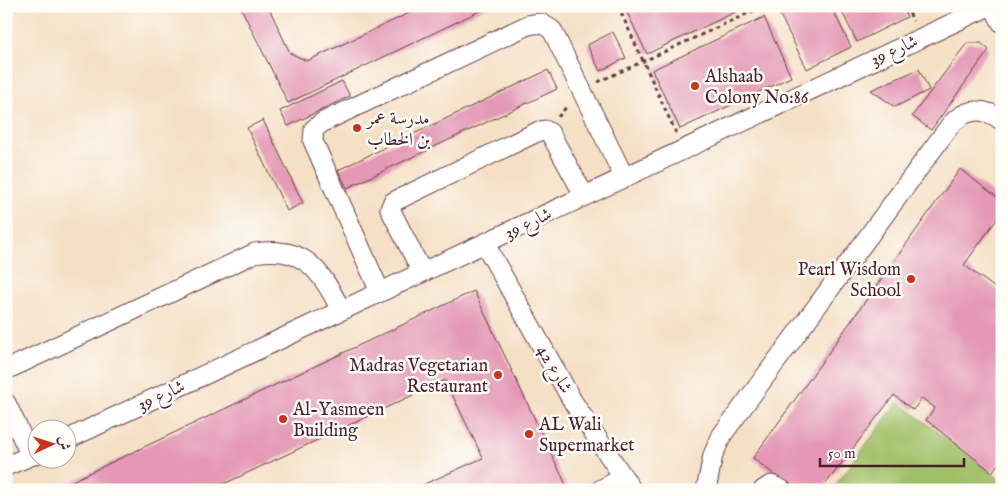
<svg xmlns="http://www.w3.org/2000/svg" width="1008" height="496" viewBox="0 0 1008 496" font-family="'IM FELL English',Amiri,serif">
<rect width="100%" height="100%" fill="#fdfcf7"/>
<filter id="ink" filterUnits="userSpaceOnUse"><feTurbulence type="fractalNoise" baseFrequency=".02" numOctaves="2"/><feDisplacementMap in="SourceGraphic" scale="10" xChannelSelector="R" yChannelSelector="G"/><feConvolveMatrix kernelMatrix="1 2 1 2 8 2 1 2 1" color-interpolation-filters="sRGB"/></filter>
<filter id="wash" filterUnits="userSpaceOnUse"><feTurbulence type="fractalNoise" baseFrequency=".0096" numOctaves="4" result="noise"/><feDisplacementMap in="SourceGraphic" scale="20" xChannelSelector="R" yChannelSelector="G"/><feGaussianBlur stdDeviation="1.12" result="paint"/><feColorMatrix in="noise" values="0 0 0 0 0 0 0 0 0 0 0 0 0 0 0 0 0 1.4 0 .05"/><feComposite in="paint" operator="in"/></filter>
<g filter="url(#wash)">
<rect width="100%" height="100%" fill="#f5e0c6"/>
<path fill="#a0c068" stroke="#75704a" d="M898,402L1002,481V490H832Z"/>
<g id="blocks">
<path fill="#e498b5" d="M240,6H268L290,53L307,61L424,6H490L288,103Z
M624,6H748L647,54Z
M791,6H831L851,47L807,69L779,13Z
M839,6H902L907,17L857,42Z
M764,17L791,77L680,129L652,70Z
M613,32L626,58L600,71L587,45Z
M967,43H981L989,50L931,130L912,116Z
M919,69L929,90L895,107L871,90Z
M548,70L557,89L347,188L338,170Z
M342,81L350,96L288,126L280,111Z
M263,120L303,203L287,211L247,128Z
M960,169L1002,201V212L964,265L1002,293V459L992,472L926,420L935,408L922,398L913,410L894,395L821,490H794L753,458Z
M474,291L567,487L561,490H411L483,458L445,380L211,490H53Z"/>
</g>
</g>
<g filter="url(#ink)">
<use href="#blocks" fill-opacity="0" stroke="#643c42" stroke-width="1"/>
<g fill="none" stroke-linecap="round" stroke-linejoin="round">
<g stroke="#643c42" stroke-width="21">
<path id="minor" d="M993,6L1002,23
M485,244L573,402L632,490
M422,272L390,209L393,202L539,131L545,130L550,133L584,195
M380,292L313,141L314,129L323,122L528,25L541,23L552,30L624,177
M6,370L255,253C305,245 320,270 341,310
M6,403L31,456
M68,439L989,6
M6,466L38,453
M600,490L623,478
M706,490L713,455L722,435L949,127C964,108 984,106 1002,121
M763,490L771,485L782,490"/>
</g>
<path stroke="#643c42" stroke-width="3" stroke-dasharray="4 4" stroke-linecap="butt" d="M618,6L676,133
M906,6L913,21
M598,82L764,6
M558,117L568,105"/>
<use href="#minor" stroke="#fff" stroke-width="19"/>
</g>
</g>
<g fill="#c8321e" stroke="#fdfcf7" stroke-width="2">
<circle cx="695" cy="86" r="5"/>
<circle cx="357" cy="128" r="5"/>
<circle cx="911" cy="279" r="5"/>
<circle cx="498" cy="375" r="5"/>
<circle cx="283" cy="419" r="5"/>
<circle cx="529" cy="434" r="5"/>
</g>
<g text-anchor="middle" stroke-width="5" stroke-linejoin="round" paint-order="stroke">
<g font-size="18" fill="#4a1f2b" stroke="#fdfcf7">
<text transform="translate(894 50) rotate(-25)" y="6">شارع 39</text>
<text transform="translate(528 223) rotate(-26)" y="6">شارع 39</text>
<text transform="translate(555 369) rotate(60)" y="6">شارع 42</text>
<text transform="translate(161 395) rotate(-25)" y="6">شارع 39</text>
</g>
<g font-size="18" fill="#4a1f2b" stroke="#fdfcf7" text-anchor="start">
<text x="705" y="82">Alshaab<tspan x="705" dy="21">Colony No:86</tspan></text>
<text x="367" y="124">مدرسة عمر<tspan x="367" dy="21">بن الخطاب</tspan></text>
<text x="901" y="275" text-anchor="end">Pearl Wisdom<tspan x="901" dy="21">School</tspan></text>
<text x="488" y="371" text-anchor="end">Madras Vegetarian<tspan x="488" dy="21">Restaurant</tspan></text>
<text x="293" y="415">Al-Yasmeen<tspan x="293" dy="21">Building</tspan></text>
<text x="539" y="430">AL Wali<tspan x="539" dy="21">Supermarket</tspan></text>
</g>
</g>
<rect width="1008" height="496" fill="none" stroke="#fdfcf7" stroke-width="25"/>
<g transform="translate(52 444) rotate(86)"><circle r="24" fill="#fdfcf7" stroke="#b5a4a5"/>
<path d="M0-4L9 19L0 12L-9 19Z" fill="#c8321e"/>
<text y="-8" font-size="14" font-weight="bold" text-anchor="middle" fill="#4a1f2b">ش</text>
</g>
<path d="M820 458v8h144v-8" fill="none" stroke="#4a1f2b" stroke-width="2.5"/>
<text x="828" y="458" font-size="15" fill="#4a1f2b" stroke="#fdfcf7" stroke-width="4" paint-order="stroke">50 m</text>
</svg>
